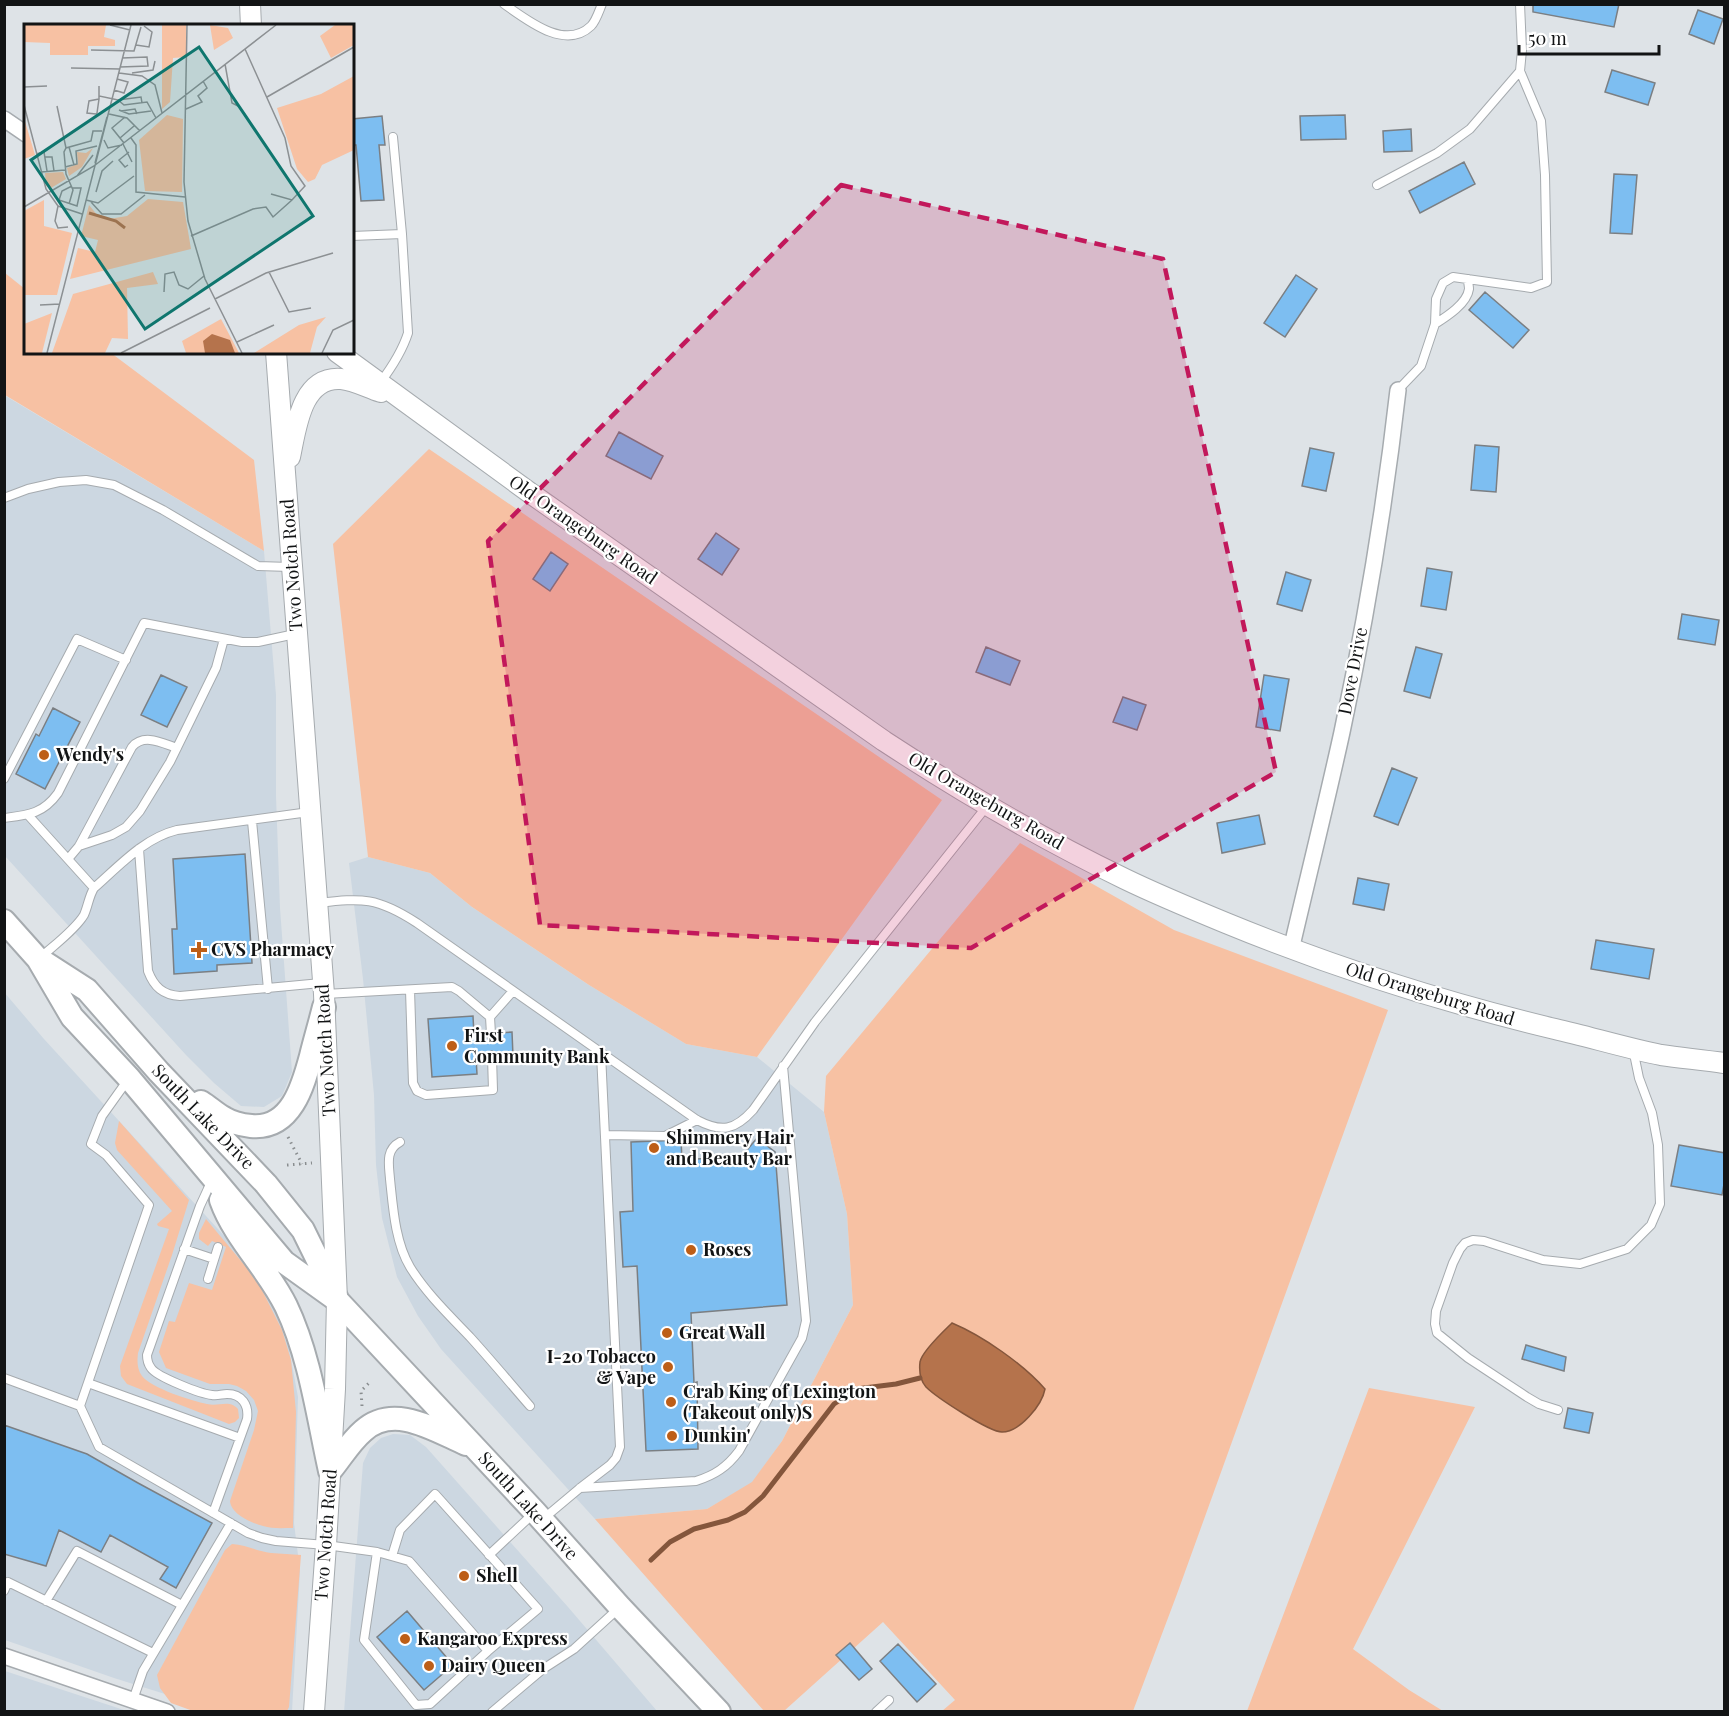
<svg xmlns="http://www.w3.org/2000/svg" width="1729" height="1716" viewBox="0 0 1729 1716" font-family="'Playfair Display',serif">
<rect width="100%" height="100%" fill="#dee3e7"/>
<path fill="#ccd7e1" d="M4,395L264,551L276,695V796L280,908L292,1072L282,1096L264,1107L241,1106L214,1083L186,1055L5,856Z
M368,857L430,873L472,907L589,985L686,1044L757,1057L824,1112L847,1214L853,1305L782,1441L752,1483L707,1509L595,1519L441,1349L418,1316L397,1277L382,1218L376,1165L374,1095L363,979L349,863Z
M4,992L44,1039L239,1252L270,1298L289,1349L298,1397L294,1523L300,1571L292,1711H219L114,1678L5,1640Z
M393,1434L410,1435L426,1447L568,1607L657,1711L344,1712L363,1463L370,1448L381,1438Z
M4,1671H5L127,1711H5Z"/>
<path fill="#f7c1a3" d="M5,273L25,289L26,352L111,353L254,460L264,551L5,395Z
M429,449L942,800L757,1057L686,1044L589,985L472,907L430,873L368,857L333,544Z
M1020,843L1174,930L1388,1010L1177,1594L1133,1711H942L955,1700L883,1622L784,1711H764L595,1519L707,1509L752,1482L782,1441L853,1305L847,1214L824,1112L826,1076Z
M119,1121L189,1200L172,1255L138,1353C137,1361 137,1369 142,1376C151,1388 192,1401 207,1404C219,1407 229,1399 238,1409L239,1418L235,1422L229,1424L127,1384L121,1376L120,1366L169,1229L158,1226L157,1224L172,1211L117,1150L115,1143Z
M206,1219L257,1280L282,1330L291,1360L296,1412L293,1528C283,1528 272,1529 263,1526C251,1523 231,1514 230,1501L254,1430L258,1411L254,1400L246,1391L237,1386L229,1384H210L166,1368L159,1352L169,1321L175,1322L189,1283L212,1290L226,1247L212,1241L208,1246L199,1239V1233Z
M1369,1388L1475,1407L1353,1649L1409,1690L1443,1711H1247Z
M232,1544C246,1545 257,1551 271,1553C281,1554 291,1554 301,1555L289,1707L287,1711H193L171,1703L160,1688L157,1675L225,1550Z"/>
<path fill="#b5734c" stroke="#84563c" stroke-width="1.5" d="M952,1323C983,1336 1023,1364 1045,1389C1042,1405 1020,1432 1002,1432C989,1432 936,1397 926,1387C920,1380 919,1371 920,1362C922,1351 944,1331 952,1323Z"/>
<g fill="none" stroke-linecap="round" stroke-linejoin="round">
<path stroke="#84563c" stroke-width="5" d="M651,1560L670,1542L694,1529L728,1520L745,1512L763,1496L834,1404L856,1389L896,1384L920,1378"/>
</g>
<path fill="#7dbef1" stroke="#7b7f83" stroke-width="1.5" d="M1533,4H1619L1614,27L1533,12Z
M1698,10L1723,19L1714,44L1689,34Z
M1612,70L1655,83L1648,105L1605,92Z
M1345,115L1346,139L1301,140L1300,116Z
M382,116L385,145H379L384,200L361,201L356,145H352V119Z
M1411,129L1412,151L1384,152L1383,131Z
M1464,162L1475,184L1420,213L1409,191Z
M1614,174L1637,175L1632,234L1610,233Z
M1296,275L1317,289L1285,337L1264,323Z
M1485,292L1529,330L1513,348L1469,310Z
M619,432L663,456L651,479L606,456Z
M1475,445L1499,447L1496,492L1471,490Z
M1310,448L1334,453L1326,491L1302,486Z
M716,533L739,549L722,575L698,559Z
M551,552L568,564L550,591L533,579Z
M1427,568L1452,572L1446,610L1421,606Z
M1286,572L1311,580L1302,611L1277,604Z
M1682,614L1719,620L1715,645L1678,639Z
M986,647L1020,661L1010,685L976,672Z
M1416,647L1442,654L1430,698L1404,691Z
M161,675L187,687L167,727L141,715Z
M1264,675L1289,679L1280,731L1256,727Z
M1123,697L1146,705L1137,730L1113,722Z
M53,708L80,722L45,789L16,774L36,734L39,736Z
M1392,768L1417,778L1398,825L1374,816Z
M1259,815L1265,844L1222,853L1217,823Z
M245,854L252,963L217,965V971L174,974L172,929H177L173,859Z
M1358,878L1389,884L1384,910L1353,904Z
M1596,940L1654,949L1649,979L1591,969Z
M473,1016L474,1035L485,1034L488,1039L492,1040L496,1037L497,1033L512,1032L513,1056L498,1057L495,1052L491,1051L487,1054L486,1058H476L477,1074L432,1077L428,1019Z
M757,1138L775,1152L787,1305L691,1313L694,1383L697,1382L698,1449L646,1451L637,1266L623,1267L620,1212L633,1211L631,1142L681,1140L682,1160L742,1156Z
M1679,1145L1725,1153V1179L1722,1195L1671,1186Z
M1526,1345L1566,1357L1564,1371L1522,1359Z
M1568,1408L1593,1413L1589,1433L1564,1428Z
M4,1425L87,1454L138,1483L212,1523L176,1588L160,1579L168,1567L110,1535L101,1552L59,1530L46,1566L4,1554Z
M407,1611L453,1665L424,1690L377,1637Z
M850,1643L872,1669L859,1680L836,1655Z
M898,1644L936,1684L917,1702L880,1661Z"/>
<g fill="none" stroke-linecap="round" stroke-linejoin="round">
<g stroke="#a6abaf" stroke-width="10">
<path id="service" d="M504,4C527,20 565,51 591,26C596,21 599,11 602,4
M393,137L402,234
M1377,185L1437,153L1470,129L1520,71L1522,50L1520,4
M352,236L402,234L408,333C402,352 392,367 380,383
M1435,324C1446,317 1467,304 1469,289C1469,286 1468,283 1468,279
M1398,390L1421,366L1435,324L1436,299L1443,283L1453,277L1531,288L1547,282L1545,175L1541,121L1520,71
M4,498L28,489L59,482L86,480L114,485L163,510L258,566L290,567
M4,779L77,639L126,660
M28,815L94,888
M4,818C28,815 43,814 58,793L144,623L242,642H258L295,634
M252,821L268,989
M79,846L112,835L126,827L140,811L170,762L216,668L224,639
M139,849L148,971C154,987 163,995 180,996L321,983
M68,859L79,846L132,747C144,733 162,743 177,748
M318,903C363,898 377,897 417,923L697,1120C722,1133 735,1130 753,1110L815,1022L987,806
M40,958C53,946 75,930 84,915C88,906 89,896 94,888C119,866 144,838 177,830L309,812
M410,990L413,1083L417,1091L426,1095L493,1090L492,1057
M325,994L452,987L459,991L490,1017
M491,1034L490,1017L513,991
M605,1135L665,1136L697,1120
M400,1142C385,1150 389,1165 390,1179C393,1207 395,1242 410,1267C426,1293 449,1315 470,1337C490,1359 510,1383 530,1406
M212,1180L200,1206L147,1355C147,1360 148,1364 151,1368C157,1377 201,1394 212,1395C217,1396 222,1394 227,1394C242,1394 249,1405 247,1419L213,1513
M184,1249L214,1259
M208,1279L218,1247
M4,1378L80,1406L99,1447L248,1533L262,1538L276,1541L326,1545L377,1552L409,1561L488,1651
M88,1383L240,1438
M80,1406L149,1205L106,1155L91,1144L102,1116L127,1081
M1558,1410L1539,1404L1527,1397L1468,1358L1437,1333L1435,1324L1436,1311L1453,1263L1460,1249L1465,1243L1473,1240L1484,1241L1543,1260L1580,1264L1627,1249L1651,1225L1660,1204L1658,1145L1652,1113L1639,1078L1633,1049
M580,1488L696,1481C715,1475 727,1467 739,1451L802,1338L806,1321L783,1066
M543,1519L580,1488L610,1465L616,1458L620,1447L601,1054
M377,1552L364,1640L416,1705L430,1704L488,1651L538,1609L435,1494L400,1530L392,1556
M489,1555L534,1513
M4,1591L8,1582L153,1653
M46,1601L77,1551L182,1605
M133,1700L143,1671L231,1523
M492,1712L543,1669L574,1649L619,1608
M876,1712L889,1700"/>
</g>
<g stroke="#a6abaf" stroke-width="18">
<path id="minor" d="M4,119L26,134
M1291,950C1308,877 1326,805 1342,732C1366,619 1385,505 1398,390
M4,1656L167,1712"/>
</g>
<g stroke="#a6abaf" stroke-width="22">
<path id="tertiary" d="M250,4L251,26
M276,352L324,994L337,1300L335,1389L326,1545L314,1712
M337,352L533,495L884,741C962,792 1042,839 1125,879C1158,895 1192,909 1226,923C1333,967 1442,1002 1555,1029C1590,1037 1626,1048 1661,1055C1682,1058 1704,1060 1724,1063
M290,457C296,429 301,376 341,379C354,380 368,388 381,392"/>
</g>
<g stroke="#a6abaf" stroke-width="26">
<path id="secondary" d="M4,921L38,959L72,1017L129,1078L284,1262L337,1300L535,1512L620,1607L719,1712
M42,961L87,990L159,1072L266,1184L303,1230L337,1299
M201,1102C209,1107 216,1114 224,1118C232,1123 242,1125 251,1126C291,1130 303,1086 311,1056C315,1040 320,1023 324,1007
M221,1200C235,1239 268,1269 286,1306C310,1356 318,1417 330,1471
M330,1471C341,1458 350,1442 363,1431C394,1403 434,1430 466,1444"/>
</g>
<path stroke="#898d8f" stroke-width="3" stroke-dasharray="1.5 4.5" stroke-linecap="butt" d="M288,1137L302,1164
M287,1165L312,1163
M362,1406L361,1391L370,1382"/>
<use href="#service" stroke="#fff" stroke-width="8"/>
<use href="#minor" stroke="#fff" stroke-width="15"/>
<use href="#tertiary" stroke="#fff" stroke-width="20"/>
<use href="#secondary" stroke="#fff" stroke-width="22"/>
</g>
<path fill="#c2185b" fill-opacity="0.2" stroke="#c2185b" stroke-width="4.5" stroke-dasharray="12 8" stroke-linejoin="round" d="M841,185L1163,259L1276,772L971,948L540,925L488,541Z"/>
<g fill="#bd5e17" stroke="#fff" stroke-width="2">
<circle cx="44" cy="755" r="6"/>
<path d="M196 941h6v6h6v6h-6v6h-6v-6h-6v-6h6z"/>
<circle cx="452" cy="1046" r="6"/>
<circle cx="654" cy="1148" r="6"/>
<circle cx="691" cy="1250" r="6"/>
<circle cx="667" cy="1333" r="6"/>
<circle cx="668" cy="1367" r="6"/>
<circle cx="671" cy="1402" r="6"/>
<circle cx="672" cy="1436" r="6"/>
<circle cx="464" cy="1576" r="6"/>
<circle cx="405" cy="1639" r="6"/>
<circle cx="429" cy="1666" r="6"/>
</g>
<g text-anchor="middle" stroke-width="4.5" stroke-linejoin="round" paint-order="stroke">
<g font-size="18" fill="#121415" stroke="#fff">
<text transform="translate(583 530) rotate(35)" y="6">Old Orangeburg Road</text>
<text transform="translate(292 565) rotate(-94)" y="6">Two Notch Road</text>
<text transform="translate(1353 671) rotate(-79)" y="6">Dove Drive</text>
<text transform="translate(986 801) rotate(30)" y="6">Old Orangeburg Road</text>
<text transform="translate(1430 994) rotate(17)" y="6">Old Orangeburg Road</text>
<text transform="translate(326 1050) rotate(-93)" y="6">Two Notch Road</text>
<text transform="translate(203 1117) rotate(46)" y="6">South Lake Drive</text>
<text transform="translate(528 1506) rotate(48)" y="6">South Lake Drive</text>
<text transform="translate(326 1535) rotate(-86)" y="6">Two Notch Road</text>
</g>
<g font-size="18" font-weight="bold" fill="#121415" stroke="#fff" text-anchor="start">
<text x="56" y="761">Wendy's</text>
<text x="211" y="956">CVS Pharmacy</text>
<text x="464" y="1042">First<tspan x="464" dy="21">Community Bank</tspan></text>
<text x="666" y="1144">Shimmery Hair<tspan x="666" dy="21">and Beauty Bar</tspan></text>
<text x="703" y="1256">Roses</text>
<text x="679" y="1339">Great Wall</text>
<text x="656" y="1363" text-anchor="end">I-20 Tobacco<tspan x="656" dy="21">&amp; Vape</tspan></text>
<text x="683" y="1398">Crab King of Lexington<tspan x="683" dy="21">(Takeout only)S</tspan></text>
<text x="684" y="1442">Dunkin'</text>
<text x="476" y="1582">Shell</text>
<text x="417" y="1645">Kangaroo Express</text>
<text x="441" y="1672">Dairy Queen</text>
</g>
</g>
<g transform="translate(24 24)">
<rect width="330" height="330" fill="#dee3e7"/>
<path d="M0,1H82L80,13L91,16V22H64V31H26V19L0,18ZM138,1H162V33L149,34L146,78L138,85ZM186,1L204,4L209,14L190,26ZM311,1H330V21L307,34L296,12ZM330,52V126L298,141L291,155L284,158L273,145L253,84L297,70ZM143,91L159,95L158,168L121,167L115,116ZM0,94L11,131L0,135ZM69,124L58,143L45,152L43,144L54,140L53,128L62,129ZM39,148L42,155L27,164L22,162L21,149ZM124,175L159,178L167,225L46,255L54,224L71,228L74,216L57,212L65,181L74,192L85,195L103,192ZM20,176V202L48,209L33,271H0V187ZM129,248L134,260L103,264L104,315L88,314L81,329H28L49,270ZM28,289L18,329H0V300ZM302,293L293,303L286,329H230L275,301ZM197,295L215,329H162L158,317Z" fill="#f7c1a3"/>
<path d="M188,310L206,316L211,329H181L179,317Z" fill="#b5734c"/>
<path fill="none" stroke="#b5734c" stroke-width="3" d="M65,189L92,197L101,204"/>
<path fill="none" stroke="#8c9093" stroke-width="1.5" d="M86,1L106,6M163,1L160,158L164,197L181,255L218,329M112,21L125,23L128,8L120,2M221,25L261,114L267,142L281,162L268,176L247,170M67,26L110,27L117,3M201,40L208,79L214,82M96,43L124,42L123,33L98,34M47,44L96,45M95,49L118,52L131,61L138,89M108,49L129,46L131,37M75,62V72L94,76L117,73L118,79M0,63L23,62M90,66L100,69L104,58L93,55M243,73L330,23M75,75L65,77L63,89L72,90L73,89L75,75V72M94,76L100,81L123,78L132,94M0,81L22,165L34,182L31,197L34,204L44,203M33,82L42,124M162,85L178,78L174,72L183,64L179,57M95,86L105,90L127,87M97,87L111,85L113,90M85,90L103,94L116,107M96,114L110,102M107,114L112,121V168L161,173M80,116L84,124L98,121M100,119L88,104L101,93M99,120L108,138M45,123L50,141M12,130L20,128L23,147M21,133H28L30,147M71,139L83,93M104,141L101,143L95,136L105,128M41,143L53,140L52,127L73,122M17,148L41,146M53,152L69,131M48,162L38,167L35,176L53,182L57,164H48M72,168L78,147L89,137M62,176L74,179L110,152M67,178L78,190H97L121,171M45,180L49,166L42,150L40,128L42,124L67,117L69,107H78M34,182L58,190M0,183L70,142L252,1M167,212L229,185L242,183L249,193L268,176M245,248L265,288L287,284M140,268L141,250L150,248L155,261L164,265L180,252M191,275L242,249L309,229M16,281L36,280M213,318L250,301M23,329L107,1M97,329L186,284M298,329L309,306L330,296"/>
<path fill="#0f766e" fill-opacity="0.15" stroke="#0f766e" stroke-width="3" d="M175,23L289,192L121,305L7,136Z"/>
<rect width="330" height="330" fill="none" stroke="#121415" stroke-width="3"/>
</g>
<rect width="1729" height="1716" fill="none" stroke="#121415" stroke-width="12"/>
<path d="M1519 45v9h140v-9" fill="none" stroke="#121415" stroke-width="3"/>
<text x="1528" y="45" font-size="18" fill="#121415" stroke="#ffffff" stroke-width="4.5" paint-order="stroke">50 m</text>
</svg>
